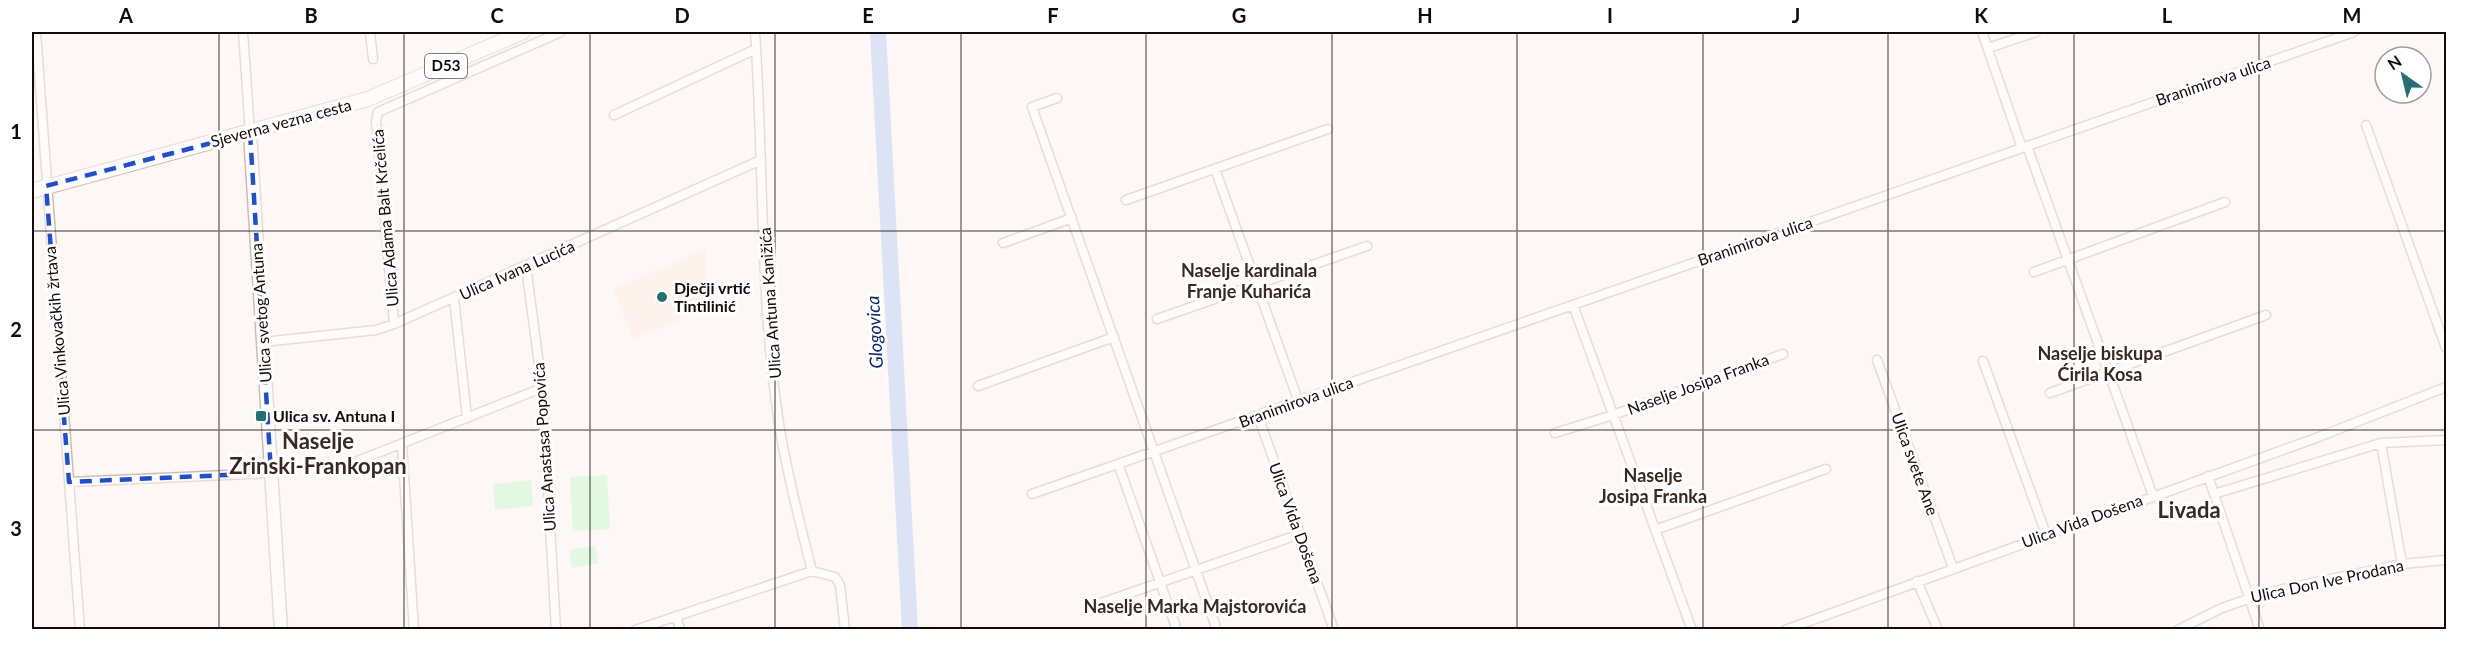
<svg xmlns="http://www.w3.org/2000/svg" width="2478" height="661" viewBox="0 0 2478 661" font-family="Lato,sans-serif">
<rect width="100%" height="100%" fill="#fdf8f5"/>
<path fill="#feeae0" d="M705,249L708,304L681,315L678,322L633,339L613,289Z"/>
<path fill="#c1f8c6" d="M607,475L610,529L573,531L570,477Z
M531,480L533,506L495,510L493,484Z
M595,546L598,563L572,568L569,550Z"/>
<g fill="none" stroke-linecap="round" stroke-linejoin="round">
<path stroke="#b3c9f4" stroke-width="16" d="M878,32L910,630"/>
<g stroke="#d2baae" stroke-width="11">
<path id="street" d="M36,32L80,630
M243,32L250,133
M370,32L373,59
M755,32C764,162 759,301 780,430C788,478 800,524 812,571
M1982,32L2022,148
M1988,48L2036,32
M1057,98L1032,107L1217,630
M614,115L756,49
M2366,125L2446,348
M2027,146L2153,496
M1215,169L1298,400
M1126,200L1328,129
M1003,243L1072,218
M526,266L542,388L556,630
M2034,272L2225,202
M454,298L467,418
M1573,305L1692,630
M1157,319L1367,246
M394,324L376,121L378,112L561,32
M263,342L376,330L394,324L761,160
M1877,360L1953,568
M1983,361L2046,534
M978,386L1114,337
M2050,393L2266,315
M1258,416L1334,630
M1555,433L1613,415L1783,354
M2381,443L2402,564
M402,444L414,630
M355,462L542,388
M1119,466L1177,630
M2208,476L2260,630
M69,482L271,473
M1032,494L2354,32
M2214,494L2381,443L2446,440
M1655,530L1826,469
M1917,581L1938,630
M1101,603L1300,534
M676,616L680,630
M635,630L812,571L835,577L840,585L845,630
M1785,630L2316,438L2446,387
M2178,630L2222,608L2265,593L2402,564L2446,560"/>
</g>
<g stroke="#d2baae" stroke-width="15">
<path id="secondary" d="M250,133L281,630"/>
</g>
<g stroke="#d2baae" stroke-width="16">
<path id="primary" d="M32,191L368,99L523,32"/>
</g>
<use href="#street" stroke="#fff" stroke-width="8"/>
<use href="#secondary" stroke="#fff" stroke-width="12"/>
<use href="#primary" stroke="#fff" stroke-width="14"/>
</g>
<path d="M0 0H2478V661H0ZM250,133L271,473L69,482L46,186Z" fill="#fdf8f5" fill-opacity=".55" fill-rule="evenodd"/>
<path fill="none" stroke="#1d4ed8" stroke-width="4.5" stroke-dasharray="12 8" stroke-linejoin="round" d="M250,133L271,473L69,482L46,186Z"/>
<path fill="none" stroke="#120b07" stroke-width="1.5" stroke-opacity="0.55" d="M219,32V630M404,32V630M590,32V630M775,32V630M961,32V630M1146,32V630M1332,32V630M1517,32V630M1703,32V630M1888,32V630M2074,32V630M2259,32V630M32,231H2446M32,430H2446"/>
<g fill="#246f73" stroke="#fff" stroke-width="2">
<circle cx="662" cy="297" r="6"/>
<rect x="255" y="410" width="12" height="12" rx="3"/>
</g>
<g text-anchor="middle" stroke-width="6" stroke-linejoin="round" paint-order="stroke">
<rect fill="#fff" stroke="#595451" stroke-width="1.5" x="425" y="54" width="42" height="24" rx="4.5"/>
<g font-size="15" font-weight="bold" fill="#120b07">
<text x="446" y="71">D53</text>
</g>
<g font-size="16" fill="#120b07" stroke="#fff">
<text transform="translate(2213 81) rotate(-19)" y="6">Branimirova ulica</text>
<text transform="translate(281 123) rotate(-15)" y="6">Sjeverna vezna cesta</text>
<text transform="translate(385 218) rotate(-95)" y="6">Ulica Adama Balt Krčelića</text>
<text transform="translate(1755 241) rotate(-19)" y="6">Branimirova ulica</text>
<text transform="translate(517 270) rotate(-24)" y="6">Ulica Ivana Lucića</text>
<text transform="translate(770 303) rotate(-94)" y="6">Ulica Antuna Kanižića</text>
<text transform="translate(261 313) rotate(-94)" y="6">Ulica svetog Antuna</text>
<text transform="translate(57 331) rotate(-95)" y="6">Ulica Vinkovačkih žrtava</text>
<text transform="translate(1698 384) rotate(-20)" y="6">Naselje Josipa Franka</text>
<text transform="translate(1296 402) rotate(-20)" y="6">Branimirova ulica</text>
<text transform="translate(544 447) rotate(-94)" y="6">Ulica Anastasa Popovića</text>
<text transform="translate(1915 464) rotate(70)" y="6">Ulica svete Ane</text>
<text transform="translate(2082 521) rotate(-20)" y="6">Ulica Vida Došena</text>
<text transform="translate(1296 523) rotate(70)" y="6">Ulica Vida Došena</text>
<text transform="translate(2327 581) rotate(-12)" y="6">Ulica Don Ive Prodana</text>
</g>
<g font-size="16" font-weight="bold" fill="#120b07" stroke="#fff" text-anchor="start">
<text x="674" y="294">Dječji vrtić<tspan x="674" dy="18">Tintilinić</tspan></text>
<text x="273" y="422">Ulica sv. Antuna I</text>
</g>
<g font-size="18" font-weight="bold" fill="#3a281f" stroke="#fff">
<text x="1249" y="277">Naselje kardinala<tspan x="1249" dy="21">Franje Kuharića</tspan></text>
<text x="2100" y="360">Naselje biskupa<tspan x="2100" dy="21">Ćirila Kosa</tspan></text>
<text x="1653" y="482">Naselje<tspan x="1653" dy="21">Josipa Franka</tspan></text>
<text x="1195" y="613">Naselje Marka Majstorovića</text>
</g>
<g font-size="18" font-style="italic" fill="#092674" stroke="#fff">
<text transform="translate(875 332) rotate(-93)" y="6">Glogovica</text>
</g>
<g font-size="22" font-weight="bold" fill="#3a281f" stroke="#fff">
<text x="318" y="449">Naselje<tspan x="318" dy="25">Zrinski-Frankopan</tspan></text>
<text x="2189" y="518">Livada</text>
</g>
</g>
<rect width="2478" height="661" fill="none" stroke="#ffffff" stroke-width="66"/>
<g transform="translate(2403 75) rotate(326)"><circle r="28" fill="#ffffff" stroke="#a09d9c" stroke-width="1.5"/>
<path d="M0-4.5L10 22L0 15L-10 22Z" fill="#246f73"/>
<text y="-9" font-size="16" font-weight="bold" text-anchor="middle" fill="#120b07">N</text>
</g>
<rect x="33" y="33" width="2412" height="595" fill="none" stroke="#120b07" stroke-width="2"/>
<g font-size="20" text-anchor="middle" font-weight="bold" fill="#120b07">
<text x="126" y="23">A</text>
<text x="311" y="23">B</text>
<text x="497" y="23">C</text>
<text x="682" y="23">D</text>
<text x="868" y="23">E</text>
<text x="1053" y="23">F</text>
<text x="1239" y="23">G</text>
<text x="1425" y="23">H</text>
<text x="1610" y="23">I</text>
<text x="1796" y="23">J</text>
<text x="1981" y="23">K</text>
<text x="2167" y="23">L</text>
<text x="2352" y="23">M</text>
<text x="16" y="139">1</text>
<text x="16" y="337">2</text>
<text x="16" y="536">3</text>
</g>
</svg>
